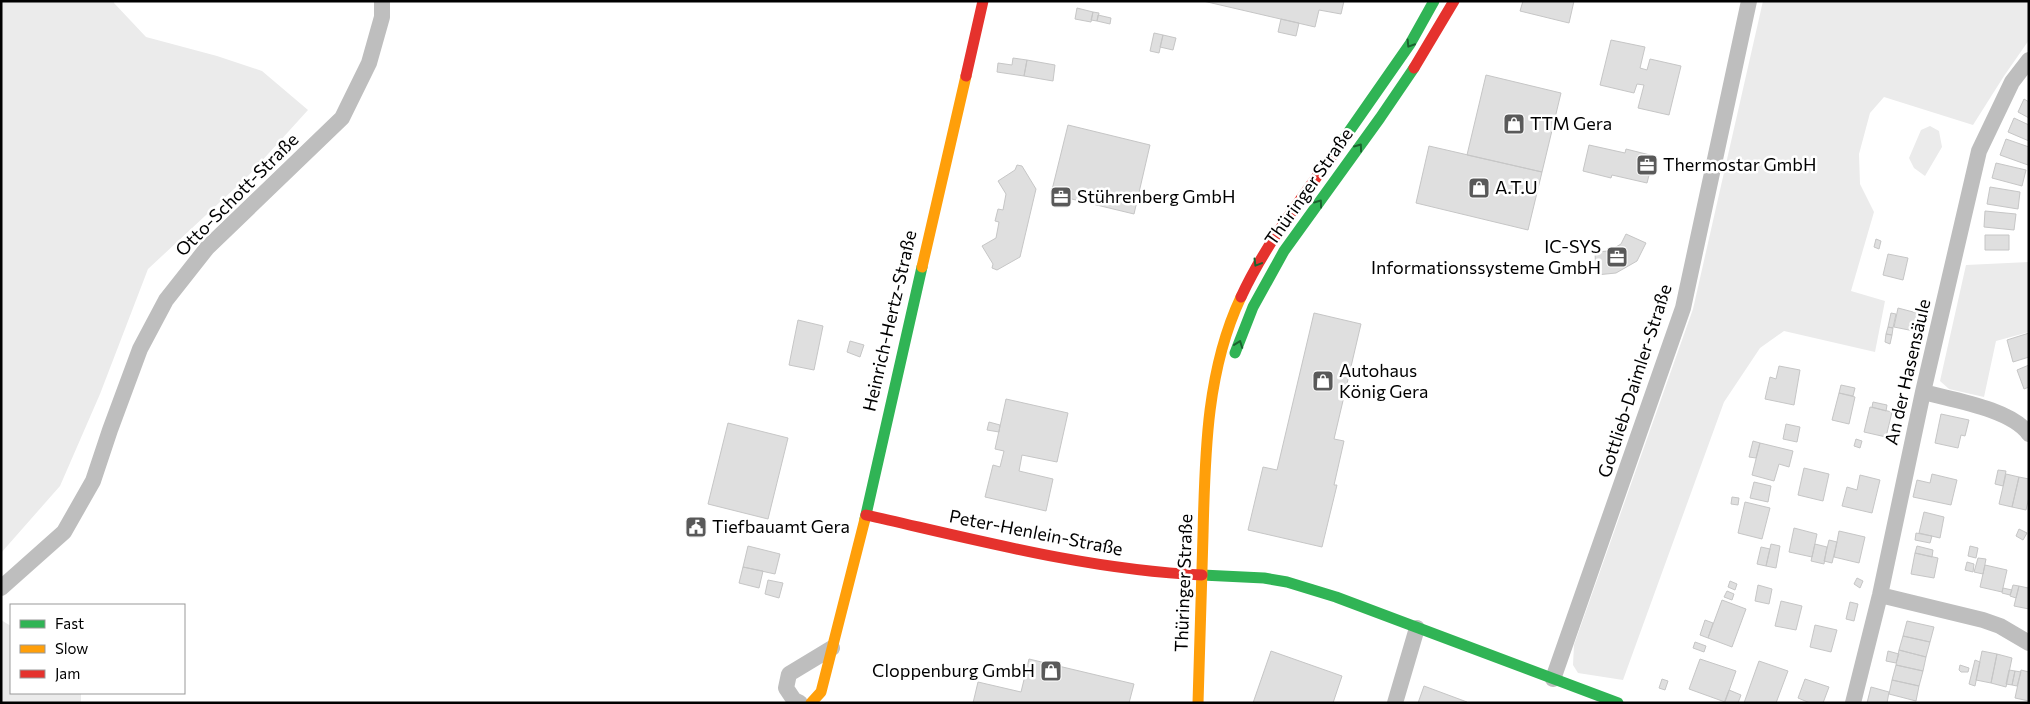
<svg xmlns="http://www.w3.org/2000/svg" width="2030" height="704" viewBox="0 0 2030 704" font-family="Commissioner,sans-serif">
<rect width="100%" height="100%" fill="#fff"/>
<path fill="#ebebeb" d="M1,1H114V3L146,37L217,56L262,71L308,110L248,176L148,269L100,394L60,486L1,553Z
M1763,1H2029V40L2004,76L1973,125L1884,97L1870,113L1859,154L1860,184L1874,212L1851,291L1885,301L1875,352L1784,331L1760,348L1724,402L1623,680L1578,673L1573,665L1574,645L1693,309Z
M1930,126L1939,131L1942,147L1925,176L1914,168L1909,158L1921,130Z
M2029,262V332L1996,341L1984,397L1949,389L1940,381L1966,265Z
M1,620L11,626V693H81V703H1Z"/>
<path fill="#dfdfdf" stroke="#c6c6c6" d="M1203,1H1344L1341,14L1319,10L1315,27Z
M1523,1H1574L1569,23L1520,11Z
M1077,8L1093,12L1091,22L1075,19Z
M1093,12L1099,13L1097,21L1091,20Z
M1098,15L1111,18L1110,24L1097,21Z
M1281,19L1299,23L1296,36L1278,32Z
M1154,33L1163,35L1159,53L1150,51Z
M1163,35L1176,38L1173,50L1160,47Z
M1611,40L1645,47L1640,68L1647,70L1650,59L1681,66L1669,115L1638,108L1644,85L1637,84L1634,93L1600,85Z
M1013,58L1027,60L1024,76L997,72L998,63L1012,65Z
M1027,60L1055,65L1053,81L1024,76Z
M1486,75L1561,93L1542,172L1467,155Z
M2024,99L2029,102V118L2018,112Z
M2014,118L2029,125V141L2008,132Z
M1068,125L1150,145L1134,214L1051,194Z
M2006,139L2029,147L2028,165L2000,155Z
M1589,145L1625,153L1626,149L1654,156L1647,183L1612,175L1611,178L1583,171Z
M1429,146L1542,172L1528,230L1416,203Z
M1996,163L2026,170L2022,186L1992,178Z
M1017,165L1022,166L1036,189L1020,257L997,270L992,268L993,264L982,246L996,238L999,222L995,221L998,209L1003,210L1006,194L998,181L1015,170Z
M1990,187L2020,192L2018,209L1987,204Z
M1985,211L2016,214L2014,230L1984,227Z
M1626,234L1646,243L1637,261L1616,273L1596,275L1595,252L1609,251L1621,244Z
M1985,235H2009V250H1985Z
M1876,239L1881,241L1879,249L1874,247Z
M1888,254L1908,258L1903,280L1883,275Z
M1898,308L1917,313L1914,331L1894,327Z
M1314,313L1361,324L1334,439L1344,441L1334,485H1337L1322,547L1248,530L1263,467L1277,470Z
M1891,313L1896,314L1893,328L1888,327Z
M798,320L823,326L814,370L789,365Z
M1888,327L1893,328L1892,335L1886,334Z
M2029,333V357L2013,362L2007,340Z
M1886,334L1892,335L1890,344L1885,342Z
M850,341L864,345L860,357L847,352Z
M2029,365V387L2024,389L2017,370Z
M1779,366L1800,370L1794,405L1765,399L1770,377L1776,379Z
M1841,385L1855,388L1853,396L1839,393Z
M1839,393L1855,397L1849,424L1832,420Z
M1006,399L1068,413L1057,462L1022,455L1019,471L1053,479L1046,511L985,497L993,465L1000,467L1004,451L995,449Z
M1873,402L1887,405L1886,411L1872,407Z
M1870,407L1892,412L1886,437L1864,432Z
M1941,414L1969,420L1965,436L1961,435L1958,448L1935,443Z
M989,422L1000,425L999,432L987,430Z
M728,423L788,438L768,519L708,504Z
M1786,424L1800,427L1797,442L1783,439Z
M1856,439L1862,441L1860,448L1854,446Z
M1753,441L1760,443L1756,458L1749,457Z
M1760,443L1793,451L1789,467L1779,464L1774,481L1752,475Z
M1804,468L1829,474L1823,501L1798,495Z
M1998,470L2006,471L2003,486L1995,484Z
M1932,474L1957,480L1951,505L1913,497L1917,480L1930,483Z
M2006,474L2019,477L2012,507L1999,504Z
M1860,475L1880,480L1872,513L1842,506L1847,487L1857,490Z
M2019,477L2029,479V497L2026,510L2012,507Z
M1754,482L1771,486L1768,502L1750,498Z
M1732,497L1739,498L1738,505L1731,504Z
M1745,502L1770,508L1762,539L1738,533Z
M1924,512L1944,517L1940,538L1919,533Z
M1794,528L1817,534L1812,557L1789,552Z
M2019,529L2027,533L2023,540L2016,536Z
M1839,531L1865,537L1859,563L1834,557Z
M1916,533L1932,536L1930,543L1915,540Z
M1829,540L1837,542L1832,563L1824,561Z
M1771,544L1780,546L1776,568L1766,566Z
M1815,544L1827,547L1824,564L1811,561Z
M748,546L780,554L775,574L743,567Z
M1917,546L1933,550L1932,557L1915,553Z
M1970,546L1978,548L1976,558L1968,556Z
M1761,547L1770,549L1766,566L1757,564Z
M1915,553L1938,558L1934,578L1911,574Z
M1978,558L1986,559L1983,574L1974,572Z
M1967,562L1974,564L1973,572L1965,570Z
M1985,565L2007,570L2002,592L1980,587Z
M743,567L763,571L759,588L739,583Z
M1857,578L1863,581L1860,588L1854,584Z
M768,580L783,583L779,598L765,594Z
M1730,581L1737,584L1735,590L1728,587Z
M2029,584V609L2014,606L2019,586L2028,588Z
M1758,585L1772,589L1769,604L1755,601Z
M2013,585L2019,586L2016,598L2010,596Z
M2003,588L2012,590L2010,595L2002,593Z
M1727,591L1734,594L1732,600L1724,597Z
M1722,600L1746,609L1732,647L1708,638Z
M1781,601L1802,606L1796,630L1775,626Z
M1850,602L1858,604L1854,621L1846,619Z
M1705,620L1713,623L1708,638L1700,635Z
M1907,621L1934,627L1930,642L1903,636Z
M1815,625L1837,630L1831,652L1810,647Z
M1903,636L1930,642L1926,657L1899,650Z
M1695,642L1706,646L1704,652L1693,648Z
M1899,650L1926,657L1923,671L1896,665Z
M1271,651L1342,676L1333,703H1253Z
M1888,651L1899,654L1896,663L1886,661Z
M1982,651L1997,654L1991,683L1976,680Z
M1997,654L2012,658L2006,687L1991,683Z
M1029,659L1134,684L1129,703H973L978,682L1021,692Z
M1700,659L1736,671L1725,702L1689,689Z
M1975,660L1980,662L1975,686L1969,684Z
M1759,661L1788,671L1776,703H1744Z
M1896,665L1923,671L1919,686L1892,680Z
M1960,665L1969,668L1968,672H1961L1959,670Z
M2009,670L2015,671L2012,685L2006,684Z
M2021,670L2029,672V701L2015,698Z
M2015,671L2021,672L2017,686L2012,685Z
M1662,679L1668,681L1665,690L1659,688Z
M1805,679L1829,687L1823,703H1810L1798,698Z
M1892,680L1919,686L1916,701L1889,694Z
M1424,686L1467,702V703H1418Z
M1871,687L1889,692L1887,703H1867Z
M1729,690L1741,695L1738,703H1724Z"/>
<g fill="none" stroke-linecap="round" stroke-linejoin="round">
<path stroke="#bebebe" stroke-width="16" d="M1923,392C1953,400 2011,409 2029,434
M1,588L64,532L93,481L110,430L140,349L166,300L207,248L342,118L369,63L382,17V1
M1880,595L1983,620L2000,626L2029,643
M1553,679L1683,308L1749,1
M800,703L794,700L786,688L789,674L832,648
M1395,703L1417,628
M1853,703L1880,595L1923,392L1979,151L2012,82L2029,60"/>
<path stroke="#30b455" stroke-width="11" d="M1334,153L1410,44L1434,1
M1235,353L1253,307L1284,251L1380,118L1414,68
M865,519L922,267
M1202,575L1264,578L1287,582L1336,597L1618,703"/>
<path stroke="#ff9f0a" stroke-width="11" d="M922,267L966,76
M811,703L821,692L865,519
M1198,703C1200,647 1201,591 1203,535C1205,455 1206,371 1241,297"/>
<path stroke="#e5322d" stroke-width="11" d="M1414,68L1454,1
M966,76L983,1
M1241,297C1265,245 1301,199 1334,153
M866,515C977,540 1089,570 1202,575"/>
</g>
<defs><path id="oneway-chevron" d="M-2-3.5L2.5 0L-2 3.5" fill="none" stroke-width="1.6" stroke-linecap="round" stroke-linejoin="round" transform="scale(1.25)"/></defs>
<g stroke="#1a632f">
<use href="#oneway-chevron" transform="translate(1410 44) rotate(122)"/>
<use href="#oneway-chevron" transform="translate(1359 147) rotate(-54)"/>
<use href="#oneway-chevron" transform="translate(1319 203) rotate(-54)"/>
<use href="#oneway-chevron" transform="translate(1257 263) rotate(121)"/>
<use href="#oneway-chevron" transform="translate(1239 344) rotate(-70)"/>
</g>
<defs>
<g id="shop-square" transform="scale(1.125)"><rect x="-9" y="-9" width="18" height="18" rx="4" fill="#595959" stroke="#fff"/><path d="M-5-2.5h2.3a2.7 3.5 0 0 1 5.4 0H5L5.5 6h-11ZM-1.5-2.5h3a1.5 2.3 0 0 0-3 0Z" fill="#fff"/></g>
<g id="office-square" transform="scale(1.125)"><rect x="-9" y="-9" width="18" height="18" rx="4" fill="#595959" stroke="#fff"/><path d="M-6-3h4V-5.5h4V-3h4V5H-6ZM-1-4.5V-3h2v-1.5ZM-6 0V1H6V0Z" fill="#fff"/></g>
<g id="civic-square" transform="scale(1.125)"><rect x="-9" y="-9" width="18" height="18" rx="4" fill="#595959" stroke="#fff"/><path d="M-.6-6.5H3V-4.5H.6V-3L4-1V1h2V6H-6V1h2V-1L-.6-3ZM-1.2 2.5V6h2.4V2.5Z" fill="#fff"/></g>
</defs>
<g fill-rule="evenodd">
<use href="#shop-square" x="1514" y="124"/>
<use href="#office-square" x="1647" y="165"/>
<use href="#shop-square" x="1479" y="188"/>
<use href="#office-square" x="1061" y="197"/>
<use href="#office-square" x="1617" y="257"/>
<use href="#shop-square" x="1323" y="381"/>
<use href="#civic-square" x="696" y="527"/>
<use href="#shop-square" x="1051" y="671"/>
</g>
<g text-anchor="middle" stroke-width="5" stroke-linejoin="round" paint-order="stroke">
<g font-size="18" fill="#000" stroke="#fff" text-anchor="start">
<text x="1530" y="130">TTM Gera</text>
<text x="1663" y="171">Thermostar GmbH</text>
<text x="1495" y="194">A.T.U</text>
<text x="1077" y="203">Stührenberg GmbH</text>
<text x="1601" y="253" text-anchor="end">IC-SYS<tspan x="1601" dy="21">Informationssysteme GmbH</tspan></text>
<text x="1339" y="377">Autohaus<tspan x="1339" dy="21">König Gera</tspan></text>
<text x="712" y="533">Tiefbauamt Gera</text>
<text x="1035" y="677" text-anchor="end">Cloppenburg GmbH</text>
</g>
<g font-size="18" fill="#000" stroke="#fff">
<text transform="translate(1309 187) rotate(-55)" y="6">Thüringer Straße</text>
<text transform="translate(237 195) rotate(-45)" y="6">Otto-Schott-Straße</text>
<text transform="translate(890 321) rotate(-77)" y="6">Heinrich-Hertz-Straße</text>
<text transform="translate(1908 372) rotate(-77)" y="6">An der Hasensäule</text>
<text transform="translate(1635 381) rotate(-72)" y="6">Gottlieb-Daimler-Straße</text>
<text transform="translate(1036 533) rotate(11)" y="6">Peter-Henlein-Straße</text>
<text transform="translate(1184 583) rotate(-88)" y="6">Thüringer Straße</text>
</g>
</g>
<rect width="2030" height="704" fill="none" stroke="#000000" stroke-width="5"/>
<rect x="10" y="604" width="175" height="90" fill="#ffffff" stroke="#999999"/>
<rect x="20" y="620" width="25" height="8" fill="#30b455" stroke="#999999"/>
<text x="55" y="629" font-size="15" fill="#000000">Fast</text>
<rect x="20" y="645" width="25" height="8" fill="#ff9f0a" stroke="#999999"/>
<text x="55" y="654" font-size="15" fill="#000000">Slow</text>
<rect x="20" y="670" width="25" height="8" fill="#e5322d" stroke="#999999"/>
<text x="55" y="679" font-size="15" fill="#000000">Jam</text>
</svg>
